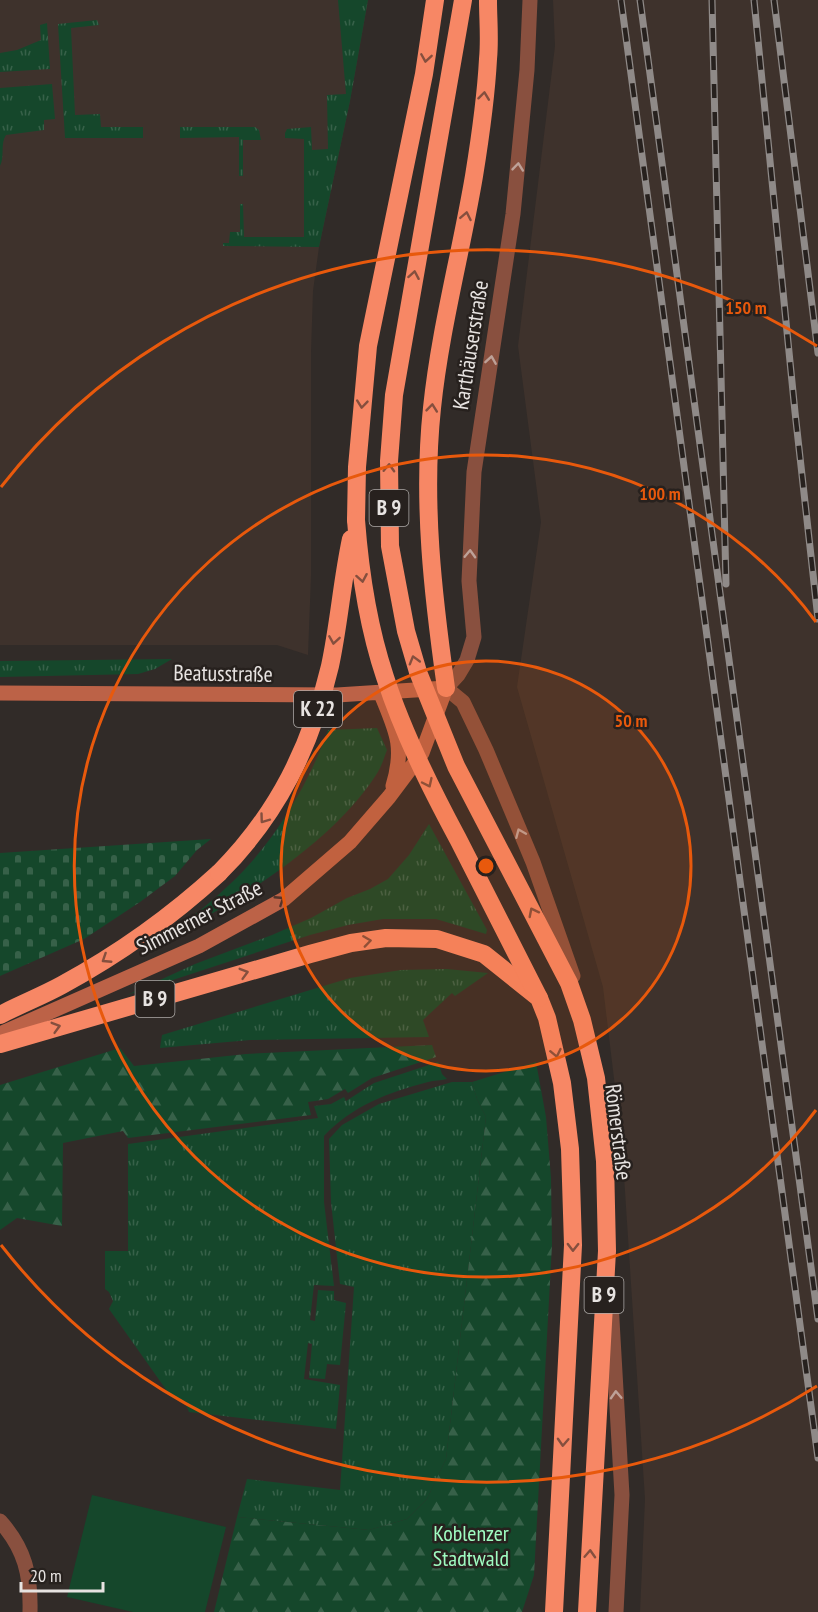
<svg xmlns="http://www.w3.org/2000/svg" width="818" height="1612" viewBox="0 0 818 1612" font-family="'PT Sans Narrow',sans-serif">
<defs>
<pattern id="grass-tufts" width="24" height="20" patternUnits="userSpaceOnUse" patternTransform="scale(1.5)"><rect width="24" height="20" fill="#15472b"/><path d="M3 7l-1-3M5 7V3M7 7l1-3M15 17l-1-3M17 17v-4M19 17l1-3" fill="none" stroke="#376149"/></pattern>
<pattern id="forest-firs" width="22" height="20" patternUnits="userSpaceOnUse" patternTransform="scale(1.5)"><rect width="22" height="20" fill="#15472b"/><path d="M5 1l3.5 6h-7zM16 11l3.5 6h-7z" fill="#376149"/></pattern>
<pattern id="cemetery-stones" width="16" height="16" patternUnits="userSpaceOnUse" patternTransform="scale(1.5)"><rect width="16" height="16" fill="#15472b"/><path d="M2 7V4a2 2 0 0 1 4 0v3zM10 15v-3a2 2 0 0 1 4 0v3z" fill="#376149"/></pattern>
</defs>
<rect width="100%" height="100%" fill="#312b28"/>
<path fill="#3e322c" d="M0,0H368L350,101L319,247L313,291L311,352V576L308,655L277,645H0Z
M553,0H818V1612H640L645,1499L622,1145L603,987L517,687L541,522L518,346L555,46Z"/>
<path fill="url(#grass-tufts)" d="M338,0H368L350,101L319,247L223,246V243H229L230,232H240V204H243L244,237H304V139L285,138V133L287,129L311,127L312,150L328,149L327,95L346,94Z
M97,20L99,25L71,28L75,115L100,114L101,127H143V138H65L58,24Z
M47,23L50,69L0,72V53L17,50L41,40L40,25Z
M52,84L55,119L44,120V130L6,135C0,144 5,156 0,166V88Z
M180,127H255L259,130L261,140H243V176H239V137L180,138Z
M172,659L155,669L138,674L0,677V661Z
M377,728L387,750C384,758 381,768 376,775C330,846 233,904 159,943L157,942C166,931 182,924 194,915C206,906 218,895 229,885C272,846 309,784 328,730Z
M429,824L487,930L486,934L436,919H383L348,925L310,935L127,995L195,964L272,935L311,918L347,898L370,889L388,879L409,855Z
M447,969L488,973L455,996L452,993L423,1020L429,1037L250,1040L160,1048L162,1035L350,978L401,970Z
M438,1062L442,1074L447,1079C440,1081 434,1080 428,1082C389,1092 352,1106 324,1136V1202L334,1286L314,1285L310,1320L315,1321L318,1290L334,1291V1300L346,1303L340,1365L327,1364L325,1379L309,1378L312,1344L308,1343L304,1379L340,1385L336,1429L189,1412L185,1402L177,1398H172L109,1309L113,1301L109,1292L105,1289V1251H128V1144L318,1118L314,1106L331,1104L344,1097L346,1101L374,1083Z
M452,1082H472L477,1099L486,1117L446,1459L427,1499L407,1519L369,1530L237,1517L247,1479L340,1490L354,1287L340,1284L331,1202L329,1139L342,1125L379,1104Z"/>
<path fill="url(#forest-firs)" d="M432,1045L436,1057L372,1078L348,1093L345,1089L328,1099L308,1102L311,1115L128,1138L123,1131L63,1143L62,1226L17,1218L0,1230V1085L120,1048L134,1066L246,1054Z
M536,1062L546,1117L551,1178L552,1245L534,1575L522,1612H214L237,1517L369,1530L407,1519L427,1499L446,1459L486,1117L477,1099L472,1082Z"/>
<path fill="url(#cemetery-stones)" d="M211,839L197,850L175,876L140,902L84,939L0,976V853Z"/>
<path fill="#15472b" d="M92,1495L226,1527L205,1612H133L67,1597Z"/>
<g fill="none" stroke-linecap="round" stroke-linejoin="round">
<path stroke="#89503f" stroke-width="15" d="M530,0L527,70L513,214L474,472L469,581L474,637L467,660L458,675L446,688L463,702L486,750L533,862L573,976
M611,1303L622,1495L616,1612
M0,1521C25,1549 31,1575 30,1612"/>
<path stroke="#bc6247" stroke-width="15" d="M0,693L337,695L446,688L422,753L389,797L350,842L284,899L199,946L0,1034
M381,694C396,731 405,746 393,786"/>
<path stroke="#f78765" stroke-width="18" d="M356,520L357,467L368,346L424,74L435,0
M446,688C433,595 422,502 432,408C440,330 461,253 474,176C480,139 486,97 488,59C490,39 488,20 488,0
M0,1015C21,1004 42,996 62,985C119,954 171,917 219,873
M0,1044L310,954L351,943L386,938L437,939L484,954L539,998L547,1018L562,1083L570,1149L573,1245L554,1612"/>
<g stroke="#8f8a88" stroke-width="7">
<path id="rail" d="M621,0L818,1458
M640,0L818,1319
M712,0L726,584
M754,0L795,412L818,619
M774,0L818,353"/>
</g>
<use href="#rail" stroke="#27211e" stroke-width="4.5" stroke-dasharray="14" stroke-linecap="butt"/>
<path stroke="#f78765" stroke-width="18" d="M463,0L394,395L389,461L390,546L406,631L418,672L456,766L569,983L582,1020L596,1078L605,1161L607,1251L587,1612
M356,520C360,573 368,626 385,677C403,733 430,787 458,839C485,892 512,945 539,998
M219,873C278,814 311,746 330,666C339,624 342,581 351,539"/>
</g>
<defs><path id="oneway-chevron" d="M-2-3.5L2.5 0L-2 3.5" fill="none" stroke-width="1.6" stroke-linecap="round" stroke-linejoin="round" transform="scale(1.5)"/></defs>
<g stroke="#854f3e">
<use href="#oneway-chevron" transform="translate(426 58) rotate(99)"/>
<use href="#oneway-chevron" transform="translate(484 96) rotate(-83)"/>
<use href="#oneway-chevron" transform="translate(466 216) rotate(-79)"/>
<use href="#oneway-chevron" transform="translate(414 275) rotate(-80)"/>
<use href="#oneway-chevron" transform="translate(362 404) rotate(96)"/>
<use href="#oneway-chevron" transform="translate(432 408) rotate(-84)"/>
<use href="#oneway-chevron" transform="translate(389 468) rotate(-88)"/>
<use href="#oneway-chevron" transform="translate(362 578) rotate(80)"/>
<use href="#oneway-chevron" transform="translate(334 640) rotate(99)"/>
<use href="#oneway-chevron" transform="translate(414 660) rotate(-106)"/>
<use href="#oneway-chevron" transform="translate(428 783) rotate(65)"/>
<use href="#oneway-chevron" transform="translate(264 819) rotate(126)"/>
<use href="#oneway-chevron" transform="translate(533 912) rotate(-117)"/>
<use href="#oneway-chevron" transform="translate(367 941) rotate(-8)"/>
<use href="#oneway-chevron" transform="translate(106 959) rotate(147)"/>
<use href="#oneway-chevron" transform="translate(244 973) rotate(-16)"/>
<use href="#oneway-chevron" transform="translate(56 1027) rotate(-16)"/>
<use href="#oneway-chevron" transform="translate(556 1053) rotate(78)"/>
<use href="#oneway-chevron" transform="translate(573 1247) rotate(91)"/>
<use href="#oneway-chevron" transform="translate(563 1442) rotate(93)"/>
<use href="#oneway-chevron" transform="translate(590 1554) rotate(-87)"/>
</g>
<g stroke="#bda198">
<use href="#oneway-chevron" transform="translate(518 167) rotate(-84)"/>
<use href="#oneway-chevron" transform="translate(491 360) rotate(-81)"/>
<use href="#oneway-chevron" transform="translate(470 554) rotate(-88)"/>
<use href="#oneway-chevron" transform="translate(520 833) rotate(-113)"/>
<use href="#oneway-chevron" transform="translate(616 1395) rotate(-93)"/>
</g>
<use stroke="#54342a" href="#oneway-chevron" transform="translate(280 900) rotate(-33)"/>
<circle cx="486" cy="866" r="205" fill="#e8590c" fill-opacity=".12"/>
<g fill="none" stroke="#e8590c" stroke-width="3">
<circle cx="486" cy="866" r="205"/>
<path d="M816 1110A411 411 0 1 1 816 622"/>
<path d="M817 1386A616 616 0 0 1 1 1245M1 487A616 616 0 0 1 817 346"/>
</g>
<g text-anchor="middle" stroke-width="5" stroke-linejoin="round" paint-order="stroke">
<g fill="#27211e" stroke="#ada9a6" stroke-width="1.5">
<rect x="369.5" y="490" width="39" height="36" rx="4.5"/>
<rect x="294" y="691" width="48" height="36" rx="4.5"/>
<rect x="135.5" y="981" width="39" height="36" rx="4.5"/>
<rect x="584.5" y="1277" width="39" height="36" rx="4.5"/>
</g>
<g font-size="21" font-weight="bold" fill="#e7e3e1">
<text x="389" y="515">B 9</text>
<text x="318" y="716">K 22</text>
<text x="155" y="1006">B 9</text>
<text x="604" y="1302">B 9</text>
</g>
<g font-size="22" fill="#e7e3e1" stroke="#27211e">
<text transform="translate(470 345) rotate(-81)" y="8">Karthäuserstraße</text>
<text transform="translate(223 673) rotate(1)" y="8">Beatusstraße</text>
<text transform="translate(199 917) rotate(-27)" y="8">Simmerner Straße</text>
<text transform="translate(619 1132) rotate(83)" y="8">Römerstraße</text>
</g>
<g font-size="22" fill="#9ffcc1" stroke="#27211e">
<text x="471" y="1541">Koblenzer<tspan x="471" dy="25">Stadtwald</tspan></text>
</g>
</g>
<circle cx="486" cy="866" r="9" fill="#e8590c" stroke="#27211e" stroke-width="3"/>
<g font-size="18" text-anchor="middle" font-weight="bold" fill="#e8590c" stroke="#27211e" stroke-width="5" stroke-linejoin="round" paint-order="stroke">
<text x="746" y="314">150 m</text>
<text x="660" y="500">100 m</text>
<text x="631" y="727">50 m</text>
</g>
<path d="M21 1582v9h82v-9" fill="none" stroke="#e7e3e1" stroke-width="3"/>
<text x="30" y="1582" font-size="18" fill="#e7e3e1" stroke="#27211e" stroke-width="4.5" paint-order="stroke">20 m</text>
</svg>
